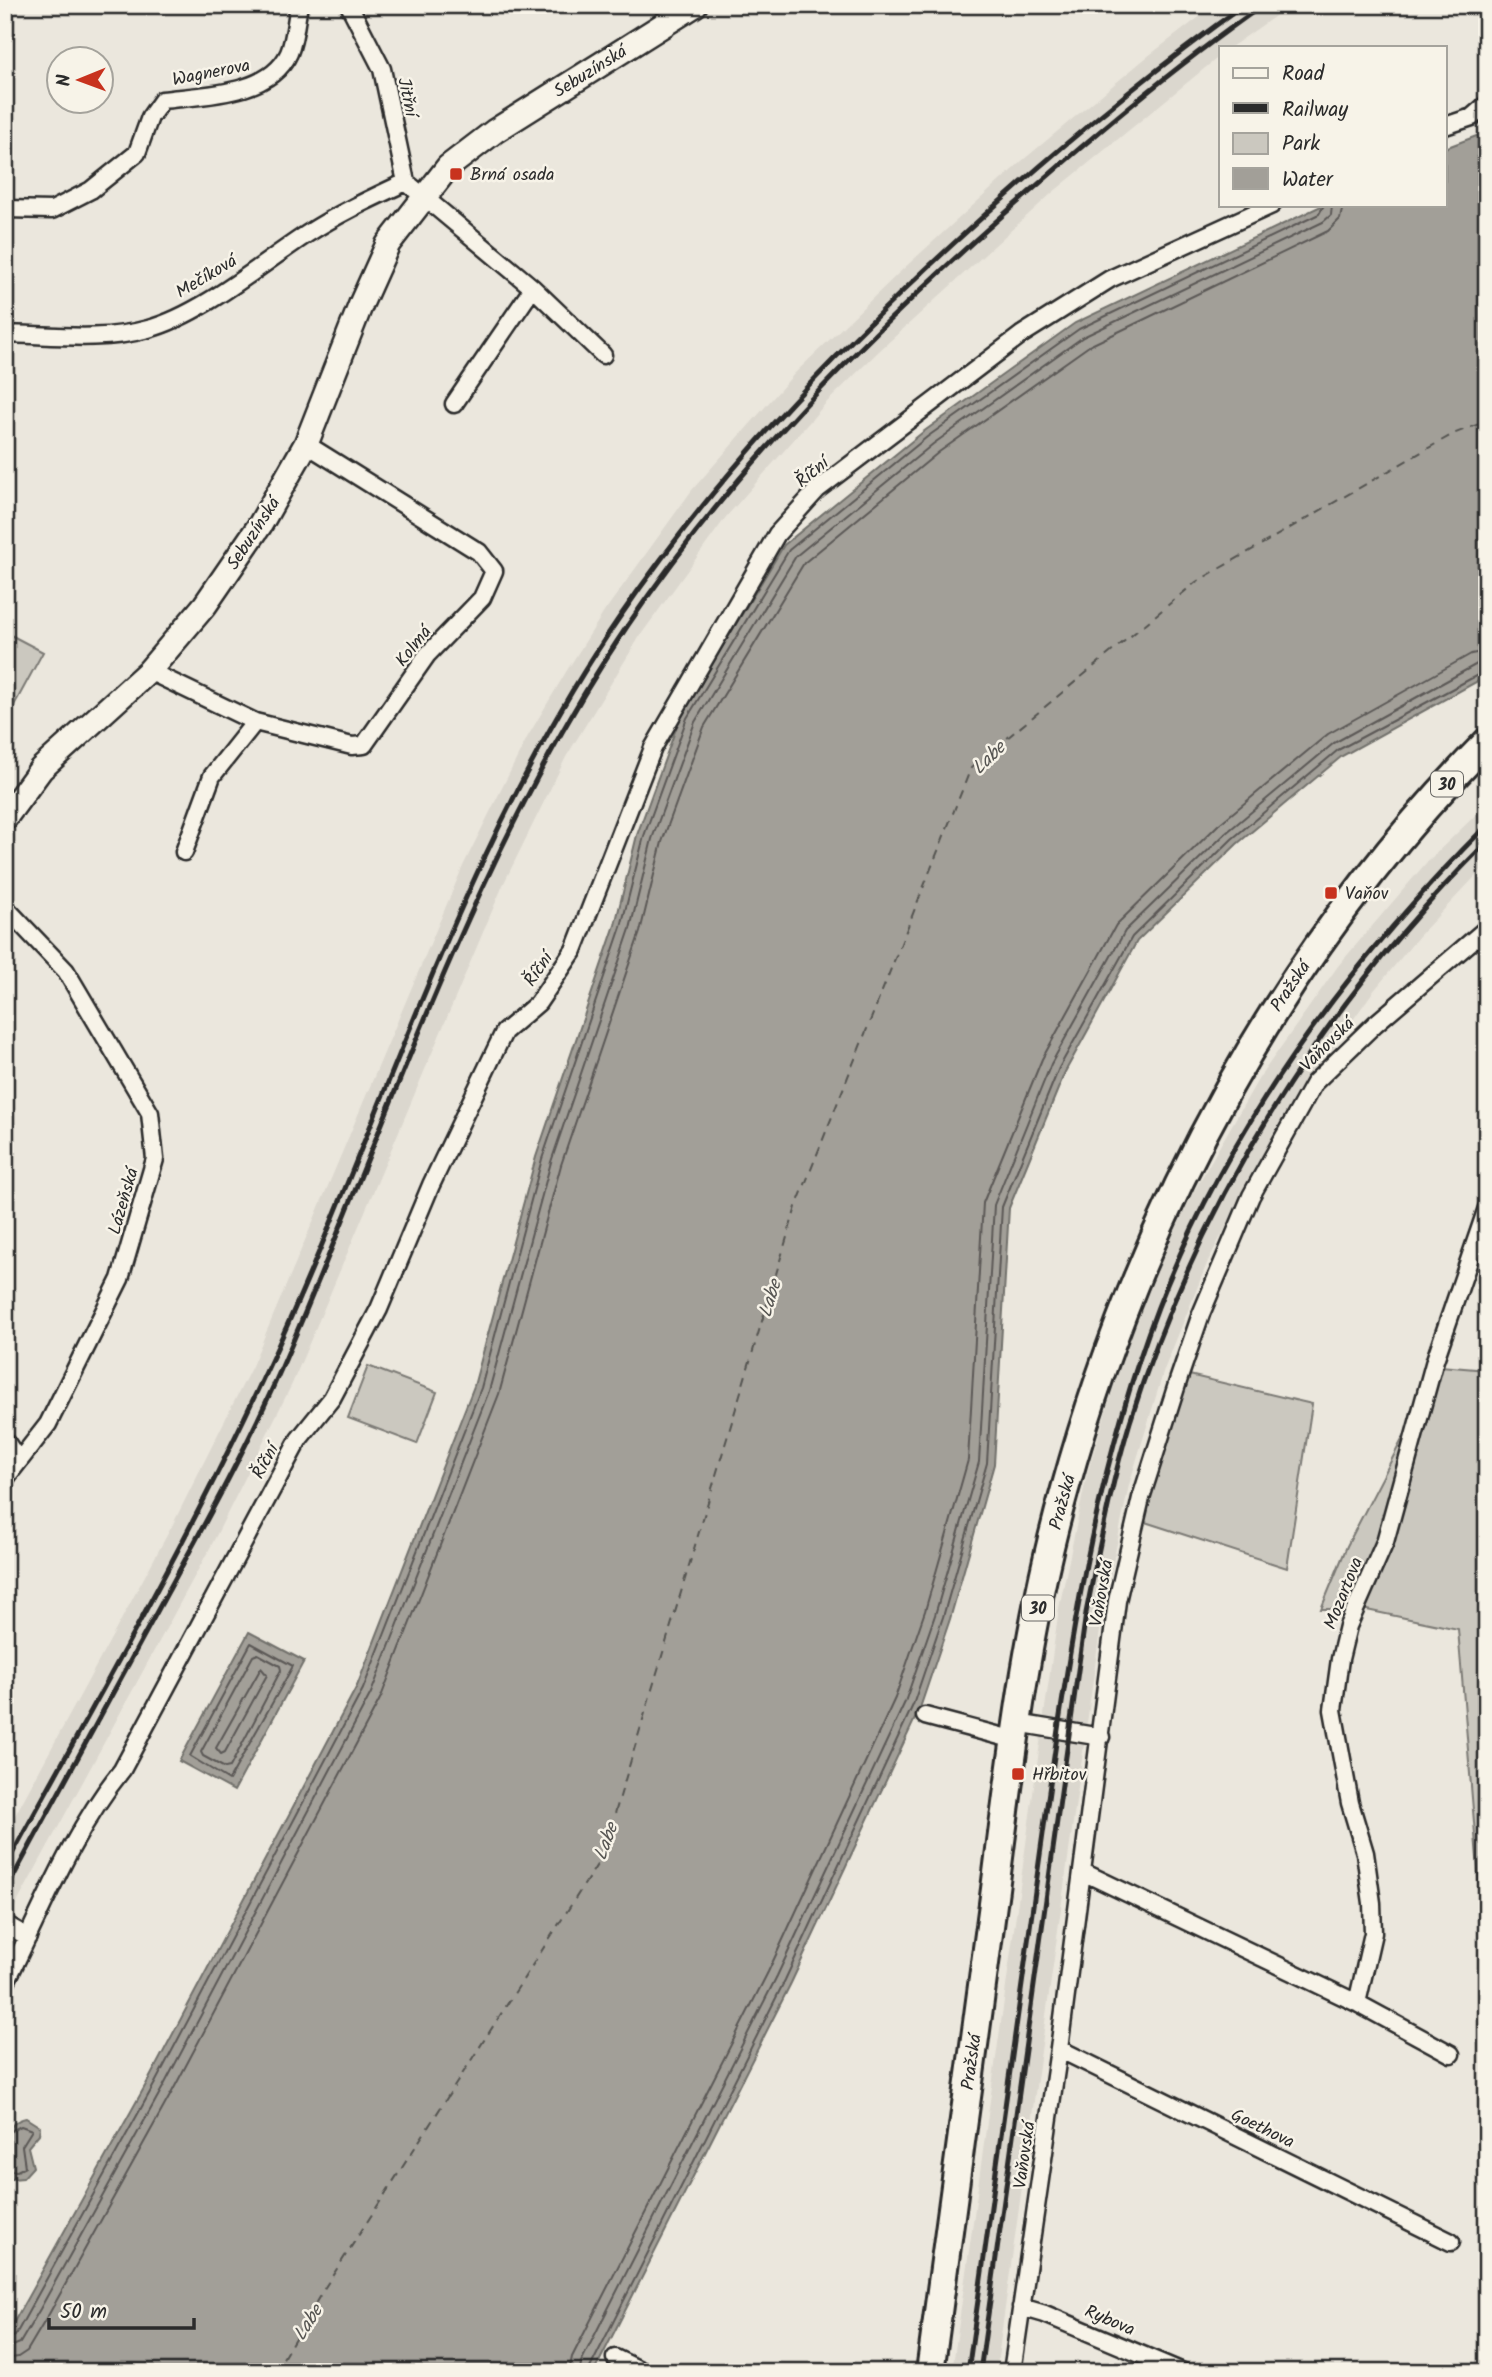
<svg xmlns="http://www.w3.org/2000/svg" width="1492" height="2377" viewBox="0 0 1492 2377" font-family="Kalam,sans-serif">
<rect width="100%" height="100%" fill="#ebe7dd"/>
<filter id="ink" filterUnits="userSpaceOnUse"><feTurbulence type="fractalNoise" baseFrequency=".0143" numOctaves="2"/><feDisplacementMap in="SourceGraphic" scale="14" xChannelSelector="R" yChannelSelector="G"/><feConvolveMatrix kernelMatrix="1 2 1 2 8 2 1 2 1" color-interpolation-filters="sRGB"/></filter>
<g filter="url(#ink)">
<path fill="#dbd7ce" d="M1215,5H1291L1231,47H1221V55L1052,193L879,351L826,403L726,517L640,636L566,757L503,885L292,1384L211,1546L5,1925V1834L172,1526L252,1366L463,866L528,736L566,672L604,612L692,490L795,373L902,270L1023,160L1147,57Z
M1487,804V864L1419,936L1372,993L1295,1102L1263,1156L1208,1261L1164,1370L1129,1485L1102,1616L996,2372H952L1059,1608L1087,1474L1123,1355L1169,1243L1194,1191L1259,1078L1338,966L1426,863Z"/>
<path fill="#cbc8bf" stroke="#7b7a75" stroke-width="2" d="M5,632L43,652L5,722Z
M368,1366L437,1392L417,1444L348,1418Z
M1440,1366L1487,1370V1979L1458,1629L1362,1609H1321L1347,1546Z
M1185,1374L1312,1404L1287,1568L1142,1521Z"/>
<path fill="#a29f98" stroke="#72716c" stroke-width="2" d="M1487,132V676L1342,756L1237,844L1137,941L1065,1072L1009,1208L994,1464L950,1619L920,1708L791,1983L594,2372H5V2338L149,2079L357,1686L474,1386L536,1157L615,925L637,835L681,715L784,545L923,432L1075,323L1323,205H1445V148Z
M249,1632L304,1661L234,1791L179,1761Z
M26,2118L40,2127L39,2134L28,2147L33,2167L23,2178L12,2179L5,2175C5,2152 0,2123 26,2118Z"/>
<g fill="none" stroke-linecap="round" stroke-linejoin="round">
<path stroke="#5b5957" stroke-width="2" d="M251,1643L293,1666L229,1780L190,1756Z
M258,1654L280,1666L281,1670L230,1767L225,1768L203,1756L201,1752L253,1656Z
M261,1668L267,1675L225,1752L221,1754L216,1748Z
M5,2134L21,2126L32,2130L22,2146L25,2167L17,2171L5,2170
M5,2340L15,2336L155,2083L363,1689L481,1388L542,1159L621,927L644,836L687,718L789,550L927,437L1079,329L1319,214L1324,205
M5,2349L20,2343L40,2309L163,2087L371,1693L489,1391L551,1162L630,929L652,839L695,722L796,556L933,444L1083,337L1323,222L1331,215L1332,205
M5,2359L18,2357L27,2351L49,2314L172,2092L381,1697L499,1394L561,1165L640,932L662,842L704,727L804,563L939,452L1089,346L1328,231L1340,219L1343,205
M569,2372L572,2357L768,1972L895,1698L925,1611L968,1460L983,1203L1042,1059L1116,925L1218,825L1328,734L1471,654L1487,651
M580,2372L581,2362L777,1976L905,1702L935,1615L979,1462L994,1205L1051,1064L1125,931L1226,833L1334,743L1477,664L1487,662
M588,2372L785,1980L913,1705L943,1617L987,1463L1002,1207L1059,1068L1132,937L1232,839L1338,750L1487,670"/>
<path stroke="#555451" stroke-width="2" stroke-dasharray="9 7" stroke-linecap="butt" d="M275,2372L322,2292L602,1857L796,1207L971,768L1196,582L1453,434L1487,421"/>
<g stroke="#2b2b2b" stroke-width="21">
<path id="minor" d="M349,5L382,69L406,182L533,288L603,355
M1445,126L1472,117L1487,104
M5,209L52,210L91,190L137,153L150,117L162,100C201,95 270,96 289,53C295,39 296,20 299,5
M5,334C52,335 102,342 148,329C201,315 261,264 307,234C339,213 372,198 406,182
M454,404L533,288
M149,671L255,722L352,746L364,745L427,655L482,598L494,571L479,552L306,444
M184,852L212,776L255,722
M5,907L66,971L150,1113L155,1159L120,1279L48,1424L5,1479
M5,1440L19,1461
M925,1716L1015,1740
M1017,1723L1101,1737
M1083,1872L1357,2003L1451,2054
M5,1924L28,1937
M5,1984C41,1912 71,1833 122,1770L299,1439L332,1398L379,1309L431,1185L504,1032L538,1003L574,950L653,748L777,534L817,490L1021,335L1110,279L1272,205
M1357,2003L1373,1933L1372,1903L1365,1853L1350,1803L1333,1710L1340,1659L1348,1626L1385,1542L1435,1360L1487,1208
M1059,2049L1451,2242
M1021,2307L1045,2314L1183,2372
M615,2358L644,2372
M1012,2372L1059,2049L1117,1601L1141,1498L1179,1378L1201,1314L1251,1196L1314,1083L1375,1024L1487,928"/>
</g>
<g stroke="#2b2b2b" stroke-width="28">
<path id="secondary" d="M5,818L41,769L149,671L205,605L260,525L306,444L361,304L388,244L448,167L495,131L695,5"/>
</g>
<g stroke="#2b2b2b" stroke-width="32">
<path id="primary" d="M930,2372C952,2211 973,2050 995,1889C1012,1755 1028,1619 1065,1489C1142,1210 1283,949 1487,742"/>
</g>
<use href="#minor" stroke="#f7f3e8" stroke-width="16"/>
<use href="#secondary" stroke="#f7f3e8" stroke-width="23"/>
<use href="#primary" stroke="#f7f3e8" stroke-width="26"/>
<path stroke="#2b2b2b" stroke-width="5" d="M5,1867C94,1704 188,1541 266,1372C383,1121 461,848 619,618C717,475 826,361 953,244C1045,159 1142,78 1244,5
M5,1892C55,1800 104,1709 154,1617C198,1536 244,1454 281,1369C389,1121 475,851 628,625C733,470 862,340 1002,216C1086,142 1171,69 1263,5
M968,2372C992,2197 1016,2022 1041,1848C1067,1664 1091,1482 1158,1307C1229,1124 1349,963 1487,825
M980,2372L1086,1613C1099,1549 1111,1484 1130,1422C1199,1201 1323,1004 1487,842"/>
</g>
</g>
<g fill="#c8321e" stroke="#f7f3e8" stroke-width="2.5">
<rect x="449" y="167" width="14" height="14" rx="3.5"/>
<rect x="1324" y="886" width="14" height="14" rx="3.5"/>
<rect x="1011" y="1767" width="14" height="14" rx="3.5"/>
</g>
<g text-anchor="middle" stroke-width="5" stroke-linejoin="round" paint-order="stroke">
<g fill="#f7f3e8" stroke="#686764" stroke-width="2">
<rect x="1431" y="771.5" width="32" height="25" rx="5"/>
<rect x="1022" y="1595.5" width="32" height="25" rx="5"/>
</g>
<g font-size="16" font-weight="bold" fill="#2b2b2b">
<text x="1447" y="790">30</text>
<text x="1038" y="1614">30</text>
</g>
<g font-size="18" fill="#2b2b2b" stroke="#f7f3e8">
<text transform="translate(590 71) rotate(-32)" y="6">Sebuzínská</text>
<text transform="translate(211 72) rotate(-11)" y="6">Wagnerova</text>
<text transform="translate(408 97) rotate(78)" y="6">Jitřní</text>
<text transform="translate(206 276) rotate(-31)" y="6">Mečíková</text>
<text transform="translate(812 472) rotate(-40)" y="6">Říční</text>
<text transform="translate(253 533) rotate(-57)" y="6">Sebuzínská</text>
<text transform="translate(413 646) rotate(-52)" y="6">Kolmá</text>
<text transform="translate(538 969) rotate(-56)" y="6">Říční</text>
<text transform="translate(1290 986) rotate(-56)" y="6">Pražská</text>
<text transform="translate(1327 1044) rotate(-45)" y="6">Vaňovská</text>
<text transform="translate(123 1201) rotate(-74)" y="6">Lázeňská</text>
<text transform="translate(265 1461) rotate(-62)" y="6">Říční</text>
<text transform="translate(1062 1502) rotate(-75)" y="6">Pražská</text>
<text transform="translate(1101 1593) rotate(-80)" y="6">Vaňovská</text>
<text transform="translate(1343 1593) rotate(-68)" y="6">Mozartova</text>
<text transform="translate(971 2062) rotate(-82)" y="6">Pražská</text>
<text transform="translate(1263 2128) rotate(26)" y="6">Goethova</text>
<text transform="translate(1024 2155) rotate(-82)" y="6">Vaňovská</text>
<text transform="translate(1110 2320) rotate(23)" y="6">Rybova</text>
</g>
<g font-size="18" fill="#2b2b2b" stroke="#f7f3e8" text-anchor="start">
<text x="470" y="180">Brná osada</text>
<text x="1345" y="899">Vaňov</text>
<text x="1032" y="1780">Hřbitov</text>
</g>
<g font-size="19" font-style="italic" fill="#555451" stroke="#f7f3e8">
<text transform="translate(988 757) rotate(-44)" y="7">Labe</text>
<text transform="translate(769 1298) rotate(-73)" y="7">Labe</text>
<text transform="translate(605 1841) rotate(-70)" y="7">Labe</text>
<text transform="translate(307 2322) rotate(-58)" y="7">Labe</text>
</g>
</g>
<rect width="1492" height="2377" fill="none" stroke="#f7f3e8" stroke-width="28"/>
<rect x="14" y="14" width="1464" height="2349" fill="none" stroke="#2b2b2b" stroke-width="2.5" filter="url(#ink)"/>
<rect x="1219" y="46" width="228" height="161" fill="#f7f3e8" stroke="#a5a39c" stroke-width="2"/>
<rect x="1233" y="68" width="35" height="10" fill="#f7f3e8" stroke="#a5a39c" stroke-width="2"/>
<text x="1282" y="80" font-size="21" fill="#2b2b2b">Road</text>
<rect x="1233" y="103" width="35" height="10" fill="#2b2b2b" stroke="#a5a39c" stroke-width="2"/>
<text x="1282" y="116" font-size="21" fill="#2b2b2b">Railway</text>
<rect x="1233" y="133" width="35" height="21" fill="#cbc8bf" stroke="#a5a39c" stroke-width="2"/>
<text x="1282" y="150" font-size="21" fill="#2b2b2b">Park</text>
<rect x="1233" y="168" width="35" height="21" fill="#a29f98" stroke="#a5a39c" stroke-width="2"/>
<text x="1282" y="186" font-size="21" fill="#2b2b2b">Water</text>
<g transform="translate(80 80) rotate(269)"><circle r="33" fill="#f7f3e8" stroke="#a5a39c" stroke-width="2"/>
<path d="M0-5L12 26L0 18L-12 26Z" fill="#c8321e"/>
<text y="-10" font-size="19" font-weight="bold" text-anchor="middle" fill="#2b2b2b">N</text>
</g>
<path d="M49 2318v10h145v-10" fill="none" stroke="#2b2b2b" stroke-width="3.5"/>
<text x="60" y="2318" font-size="21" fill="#2b2b2b" stroke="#f7f3e8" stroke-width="5" paint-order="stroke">50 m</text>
</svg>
